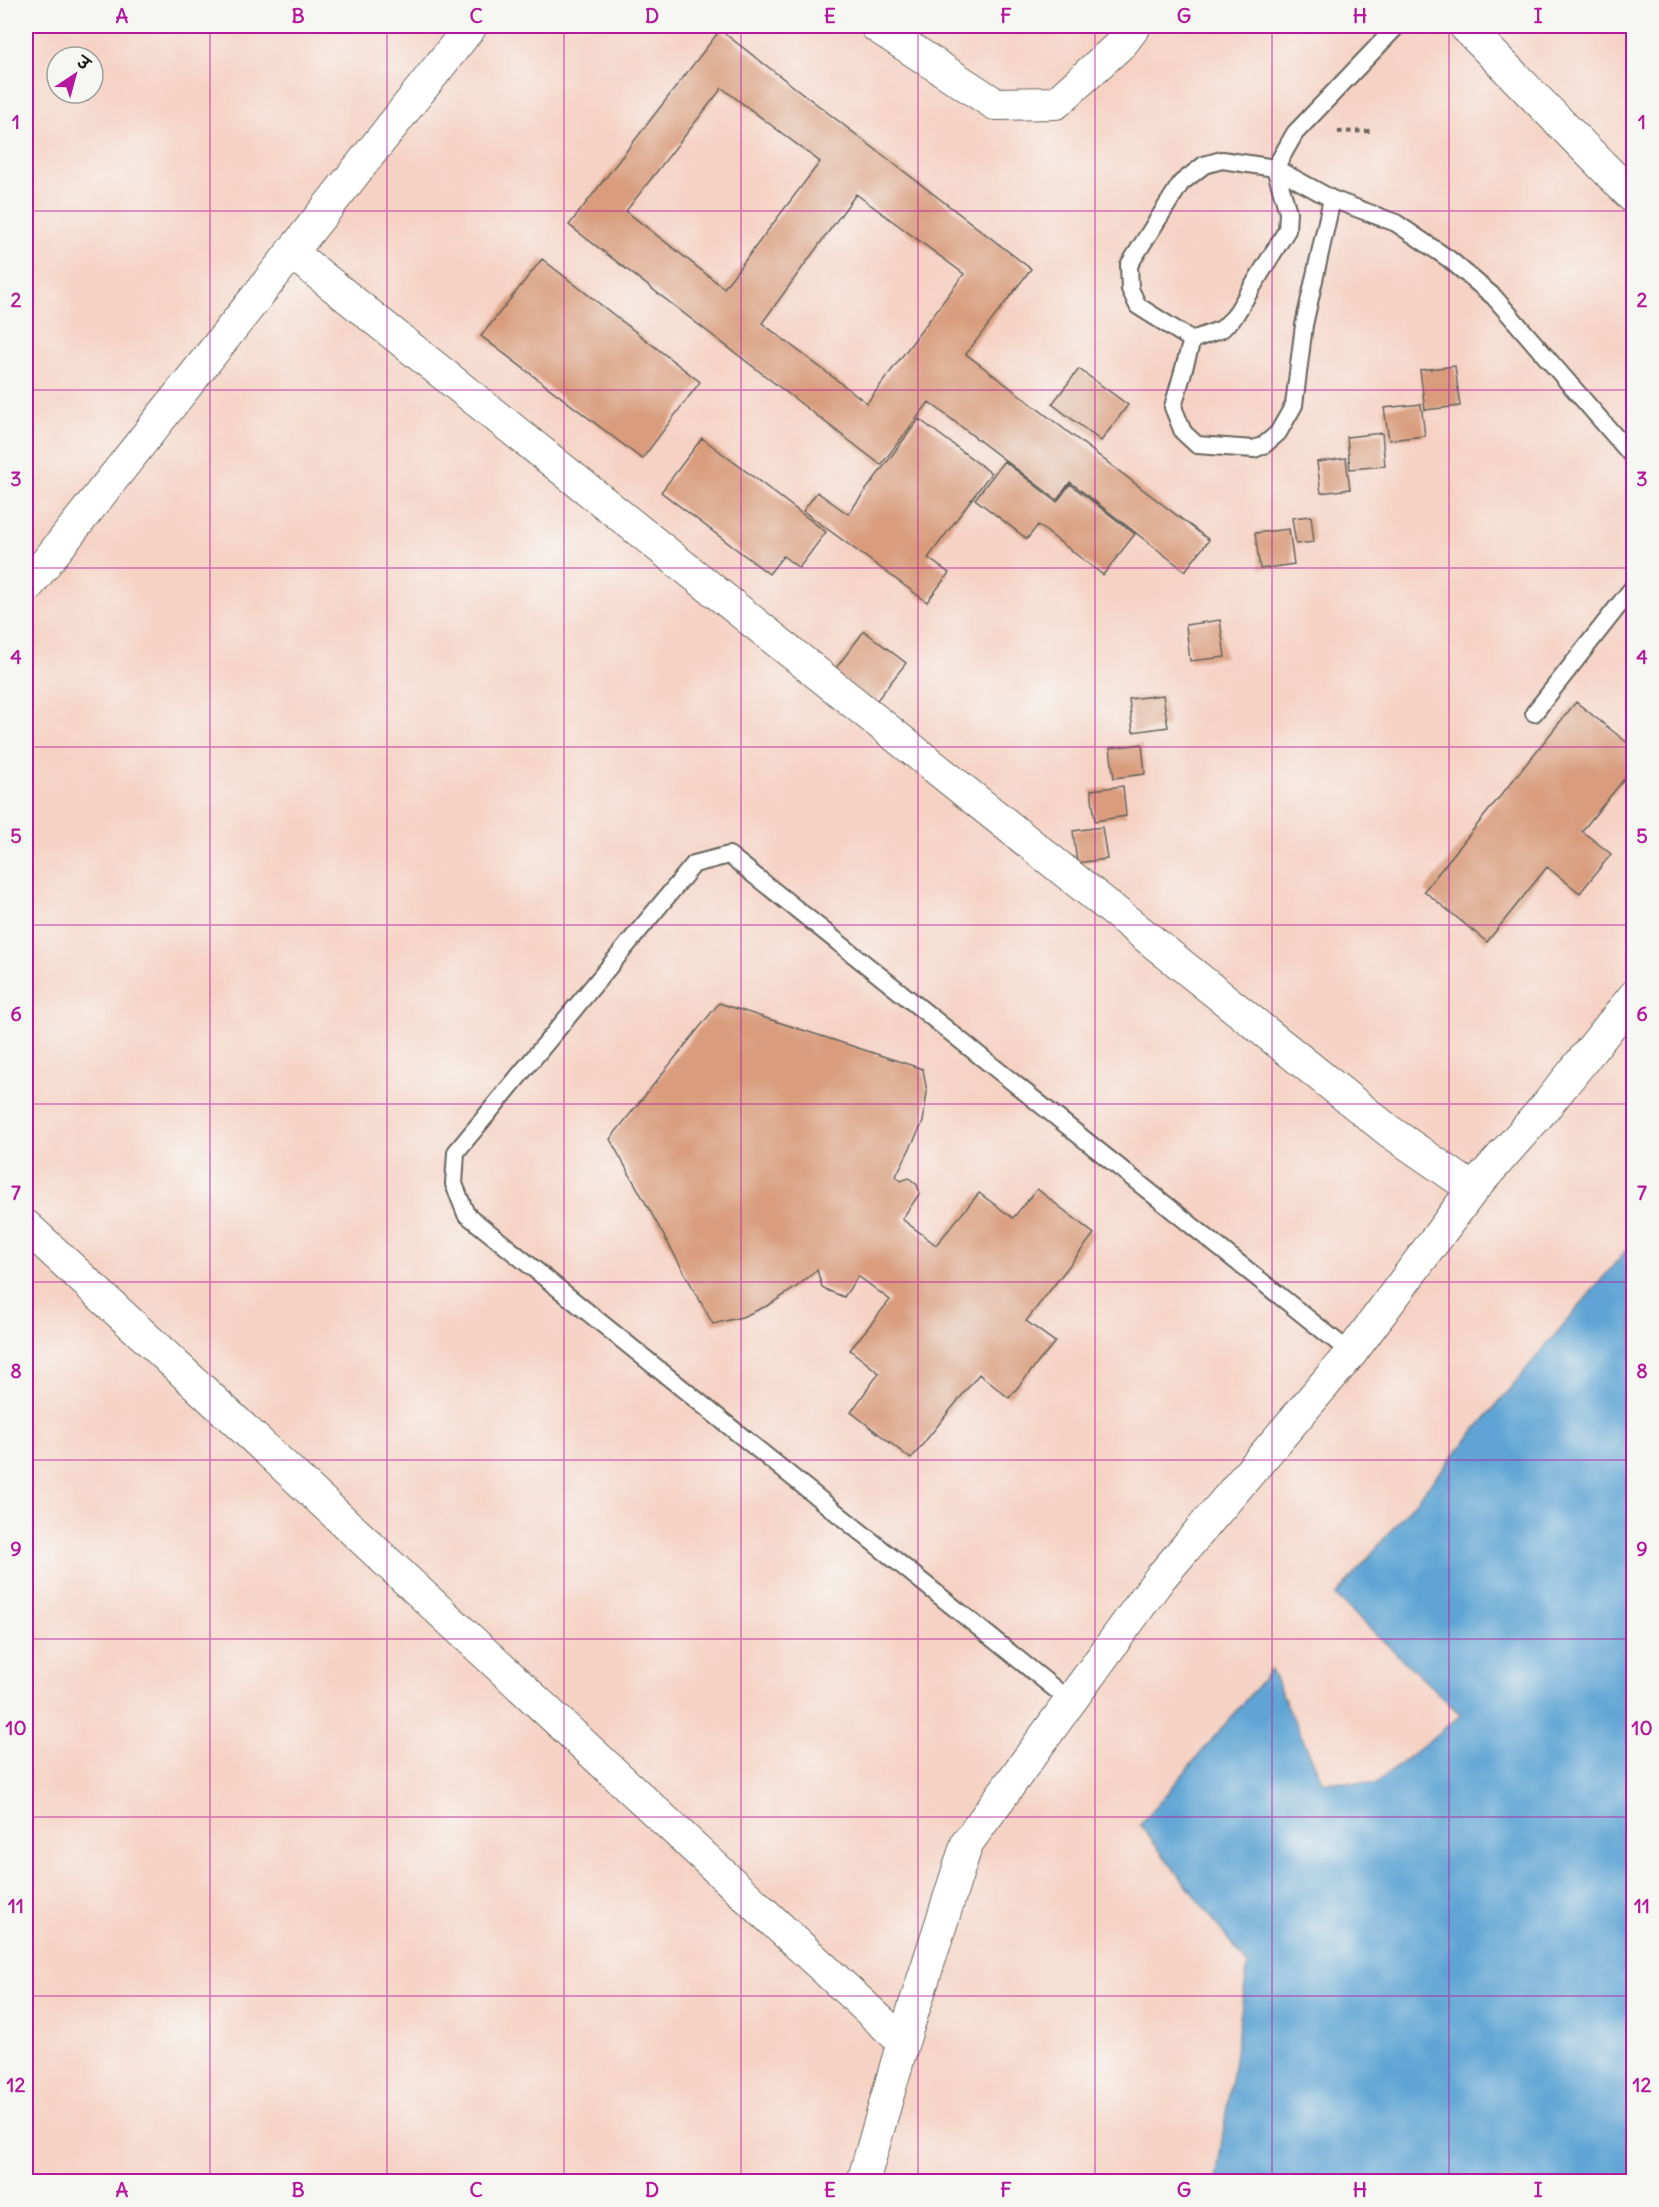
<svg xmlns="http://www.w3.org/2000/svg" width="1659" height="2207" viewBox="0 0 1659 2207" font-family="Delius,'Playpen Sans Deva',sans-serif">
<rect width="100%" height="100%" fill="#f6f6f2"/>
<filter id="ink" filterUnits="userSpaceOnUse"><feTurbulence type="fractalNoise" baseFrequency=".0167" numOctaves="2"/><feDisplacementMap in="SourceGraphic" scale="12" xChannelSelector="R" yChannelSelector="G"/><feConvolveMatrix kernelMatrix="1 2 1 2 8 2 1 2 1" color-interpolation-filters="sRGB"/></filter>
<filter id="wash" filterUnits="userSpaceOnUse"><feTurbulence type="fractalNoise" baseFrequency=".008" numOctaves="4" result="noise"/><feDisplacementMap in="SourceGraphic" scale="24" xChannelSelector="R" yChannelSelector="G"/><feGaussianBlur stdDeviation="1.35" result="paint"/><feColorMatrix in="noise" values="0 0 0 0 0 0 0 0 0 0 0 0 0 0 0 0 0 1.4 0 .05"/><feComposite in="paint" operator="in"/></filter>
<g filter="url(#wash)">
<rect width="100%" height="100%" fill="#eee8d2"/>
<path fill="#f6d2c4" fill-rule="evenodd" d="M26,26H1633V2181H26ZM57,57H93V93H57Z"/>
<path fill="#5ea4d4" stroke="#3d6078" stroke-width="1.5" d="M1633,1242V2181H1216L1248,1965L1140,1825L1271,1670L1322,1781L1375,1784L1461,1715L1336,1596Z"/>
<g id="blocks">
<path fill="#d99c7d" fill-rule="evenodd" d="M720,30L1031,269L966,354L1209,540L1185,571L1070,482L1057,500L929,402L881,465L569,225ZM722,88L820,162L724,288L626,211ZM856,194L964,274L867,403L762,323Z
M542,259L700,382L642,459L481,336Z
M1455,366L1460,406L1425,410L1420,370Z
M1079,369L1128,405L1101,441L1052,404Z
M1421,404L1425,436L1389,440L1384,408Z
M919,419L991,473L928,558L949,573L927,602L803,511L817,492L848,514Z
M1382,433L1385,466L1350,469L1347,437Z
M702,438L826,532L799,568L783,556L769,574L661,492Z
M1346,458L1350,489L1321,493L1317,462Z
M1004,461L1057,502L1070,484L1135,534L1103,575L1038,525L1027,539L975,499Z
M1311,516L1314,542L1296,544L1292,518Z
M1289,529L1294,564L1260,569L1255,533Z
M1220,620L1225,657L1190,661L1186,625Z
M864,631L906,663L874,704L833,672Z
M1163,695L1168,727L1133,732L1129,699Z
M1576,702L1634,748V767L1582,831L1611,854L1580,893L1547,867L1487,942L1424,891Z
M1142,744L1145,774L1114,778L1110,748Z
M1123,786L1126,816L1095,821L1091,790Z
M1102,827L1107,859L1077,863L1073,831Z
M719,1003L923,1069L927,1092L923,1122L896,1176L901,1181L909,1178L917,1185L920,1193L902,1219L936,1245L979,1193L1013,1218L1037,1189L1094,1234L1026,1321L1055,1342L1009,1398L979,1374L911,1459L851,1412L879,1373L850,1350L890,1300L858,1276L844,1297L829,1291L822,1287L817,1270L795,1288L769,1305L742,1317L713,1324L610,1139Z"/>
</g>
</g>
<g filter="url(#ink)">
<use href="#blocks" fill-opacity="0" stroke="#66635c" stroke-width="1.5"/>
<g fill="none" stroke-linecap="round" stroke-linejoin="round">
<g stroke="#66635c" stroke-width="20">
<path id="lane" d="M1397,26L1295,133L1275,168L1288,212L1287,230L1234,317L1222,329L1192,340L1138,306L1130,289L1129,265L1181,183L1204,165L1222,160L1275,168L1332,199L1396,223L1449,259L1494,297L1634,458
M1192,340L1173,407L1183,432L1197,445L1254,449L1264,445L1278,433L1294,405L1304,325L1332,199
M1534,713L1634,586
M1070,1701L466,1214L454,1184L456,1152L694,864L729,855L1351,1353"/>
</g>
<g stroke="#66635c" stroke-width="34">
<path id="street" d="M876,26L995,104L1056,103L1122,43L1135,26
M1465,26L1634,198
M291,252L1389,1131L1473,1189L1547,1105L1634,996
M26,588L471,26
M26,1226L903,2042
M863,2182L903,2042L967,1843L1160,1578L1351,1353L1473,1189"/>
</g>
<path stroke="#66635c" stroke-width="4" stroke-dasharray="4.5 4.5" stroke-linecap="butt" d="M1338,132L1370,131"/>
<use href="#lane" stroke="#fff" stroke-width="16"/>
<use href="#street" stroke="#fff" stroke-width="32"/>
</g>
</g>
<path fill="none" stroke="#b5179e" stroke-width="1.5" stroke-opacity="0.55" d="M210,26V2182M387,26V2182M564,26V2182M741,26V2182M918,26V2182M1095,26V2182M1272,26V2182M1449,26V2182M26,211H1634M26,390H1634M26,568H1634M26,747H1634M26,925H1634M26,1104H1634M26,1282H1634M26,1460H1634M26,1639H1634M26,1817H1634M26,1996H1634"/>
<rect width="1659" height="2207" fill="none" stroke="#f6f6f2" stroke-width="66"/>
<g transform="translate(75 75) rotate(36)"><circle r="28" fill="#f6f6f2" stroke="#9f9f9c" stroke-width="1.5"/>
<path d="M0-4.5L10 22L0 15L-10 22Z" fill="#b5179e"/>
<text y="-9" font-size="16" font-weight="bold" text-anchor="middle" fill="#1c1c1c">उ</text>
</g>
<rect x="33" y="33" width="1593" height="2141" fill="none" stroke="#b5179e" stroke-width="2"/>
<g font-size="20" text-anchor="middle" font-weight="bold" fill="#b5179e">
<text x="122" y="23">A</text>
<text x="298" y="23">B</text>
<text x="476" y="23">C</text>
<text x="652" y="23">D</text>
<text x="830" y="23">E</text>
<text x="1006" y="23">F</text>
<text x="1184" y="23">G</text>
<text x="1360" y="23">H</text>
<text x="1538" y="23">I</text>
<text x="16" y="129">1</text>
<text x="1642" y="129">1</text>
<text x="16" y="307">2</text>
<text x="1642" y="307">2</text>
<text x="16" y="486">3</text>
<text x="1642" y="486">3</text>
<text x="16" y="664">4</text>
<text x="1642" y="664">4</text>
<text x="16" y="843">5</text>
<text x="1642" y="843">5</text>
<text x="16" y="1021">6</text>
<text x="1642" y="1021">6</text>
<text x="16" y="1200">7</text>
<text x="1642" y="1200">7</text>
<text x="16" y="1378">8</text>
<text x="1642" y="1378">8</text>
<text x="16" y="1556">9</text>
<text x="1642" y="1556">9</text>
<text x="16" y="1735">10</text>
<text x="1642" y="1735">10</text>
<text x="16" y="1913">11</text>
<text x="1642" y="1913">11</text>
<text x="16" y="2092">12</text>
<text x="1642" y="2092">12</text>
<text x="122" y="2197">A</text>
<text x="298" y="2197">B</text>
<text x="476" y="2197">C</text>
<text x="652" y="2197">D</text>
<text x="830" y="2197">E</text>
<text x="1006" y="2197">F</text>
<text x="1184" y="2197">G</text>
<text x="1360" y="2197">H</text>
<text x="1538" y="2197">I</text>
</g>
</svg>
